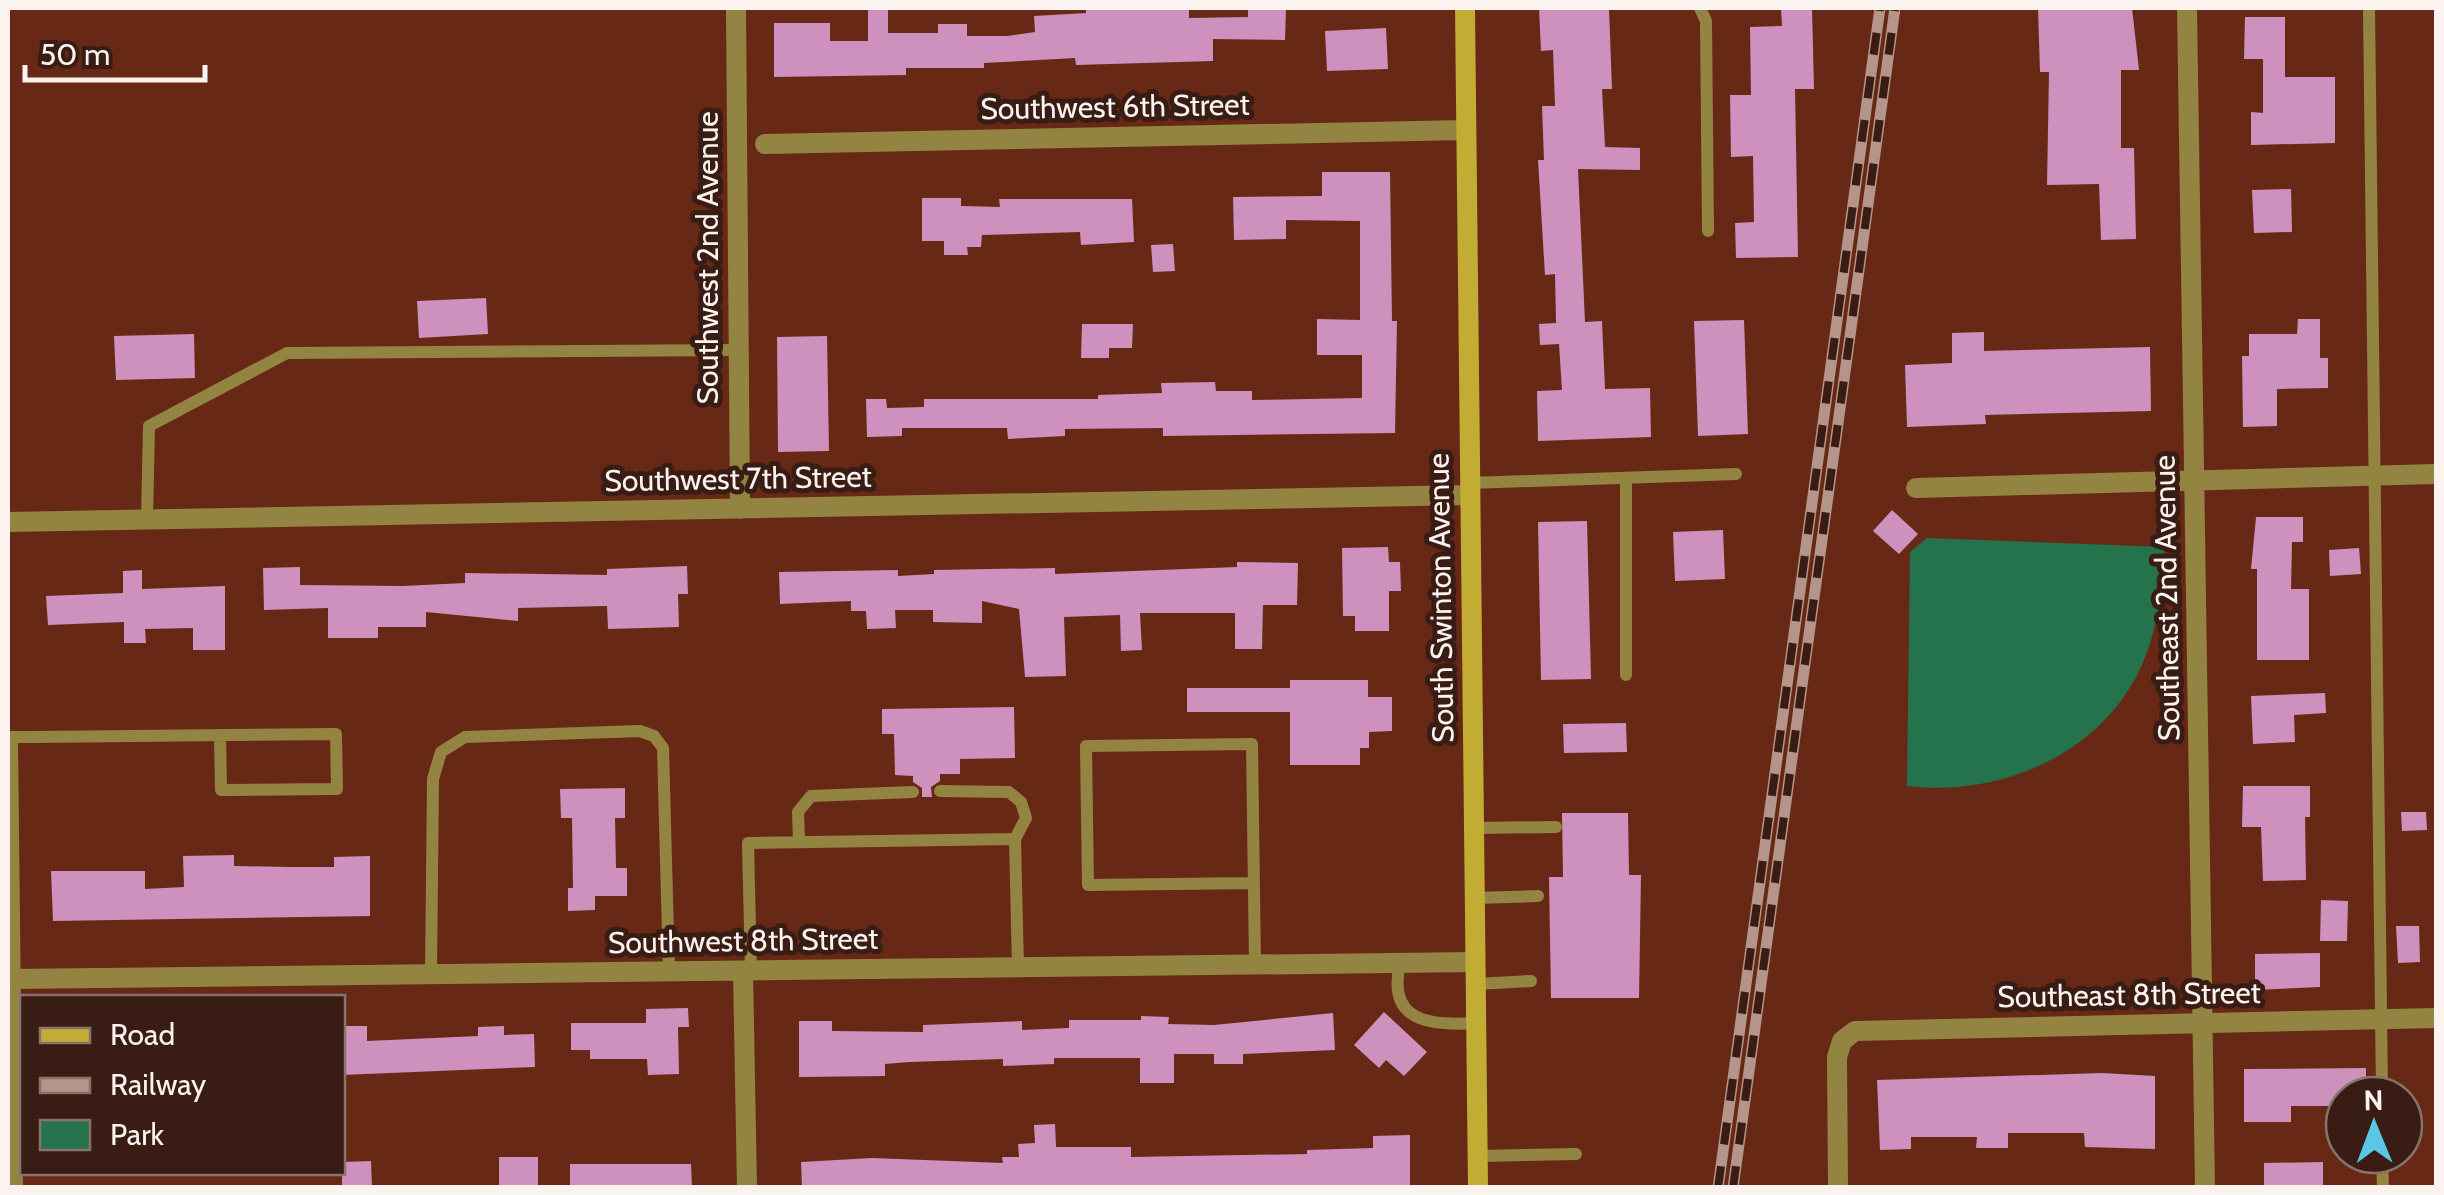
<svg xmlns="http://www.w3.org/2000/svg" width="2444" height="1195" viewBox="0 0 2444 1195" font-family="Cabin,sans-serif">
<rect width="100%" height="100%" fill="#672915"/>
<path fill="#25734d" d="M1927,538L2164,547C2162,590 2158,635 2137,675C2094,758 1996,797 1907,786L1910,552Z"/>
<path fill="#ce90bc" d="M1086,8L1189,10V18L1248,17V8H1286L1285,40L1213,39V61L1076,65L1075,58L984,63V68H906V75L774,77V23H830V41H868V10H888V33H938V24H967V36H1007L1035,32L1034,16L1086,13Z
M1539,8H1609L1612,89H1602L1605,147L1640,148V170L1578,169L1585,322L1602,321L1605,389L1650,388L1651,437L1538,441L1537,391L1562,390L1559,344L1540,345L1539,324L1556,323L1555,274L1545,275L1538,160H1544L1542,106H1555L1553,50L1541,51Z
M1781,8H1812L1814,89H1795L1798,257L1736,258L1735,223L1754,222L1753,156L1731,157L1730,95H1751L1750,27L1782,26Z
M2038,8H2132L2139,70H2121V148H2134L2136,239L2101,240L2099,184L2047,185L2049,72H2040Z
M2245,17H2285V77H2335V143L2251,145V112L2263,113V59H2244Z
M1386,28L1388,69L1327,71L1325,31Z
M1322,172H1390L1392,321H1397L1395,433L1163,436V428L1065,429V436L1008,439L1007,428H902V436L867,437L866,399H886L887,408L924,407V399H1098V395L1162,393L1161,383L1215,382L1216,391H1252V400L1362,398V355H1317V319L1360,320V221L1286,220V239L1234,240L1233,197L1322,196Z
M2291,189L2292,232L2254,233L2252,190Z
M922,198H961V206L1000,207L999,199H1132L1134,242L1081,245L1080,232L982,235L981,247H967L968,255H944V241H922Z
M1173,244L1175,271L1153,272L1151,245Z
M486,298L488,334L419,338L417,301Z
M2298,319H2320V358H2328V388L2277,389V426L2243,427L2242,356H2249V334H2297Z
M1744,320L1748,434L1698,436L1694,321Z
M1082,324H1133L1132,348H1109V358H1081Z
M1984,332V351L2150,347L2151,411L1985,415L1986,424L1907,427L1905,365L1952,363V333Z
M194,334L195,378L116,380L114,336Z
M827,336L829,451L778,452L777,337Z
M1892,510L1918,534L1899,554L1873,531Z
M2256,517H2303V542H2292L2291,589H2309V660H2257V569H2251Z
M1587,521L1591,679L1541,680L1538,522Z
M1723,530L1725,579L1675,581L1673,532Z
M1388,547L1389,562H1400L1401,591H1389V631H1355V616H1343L1342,548Z
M2359,548L2361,574L2330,576L2329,550Z
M1237,562L1298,563L1297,605H1263L1262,649H1235V613H1140L1142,650L1121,651L1120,615L1064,617L1066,676L1025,677L1019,609L982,601V623L933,622V610H895L896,628L867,629L866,611H851V601L780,604L779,572L898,570V576L934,574V570L1055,568V574L1237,567Z
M687,566L688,594H678L679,627L608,629L607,606L518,608V621L426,612V627H378V638H328V608L264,610L263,568L300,567V585L403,586L465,583V573L607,575V569Z
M142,570V589L225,586V650H193V628L145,629L146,643H124V622L48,625L46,596L123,593V571Z
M1290,680H1368V697H1392V731L1369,732V748H1360V765H1290V712H1187V688H1290Z
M2325,693L2326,713L2294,715L2295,742L2253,744L2251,696Z
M1014,707L1015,758L960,759V774H940V781L931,787L932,797H922V788L913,782V776L895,775L894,734H882V709Z
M1626,723L1627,752L1564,753L1563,724Z
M2243,786H2310V817H2305L2306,880L2263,881L2261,827H2242Z
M625,788V818H615L616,868H627V896H595V910L568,911V888H573L572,818H561L560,789Z
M2401,812H2426L2427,830L2402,831Z
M1562,813H1628L1629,875H1641L1639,998H1551L1549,877H1563Z
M234,855V866L288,867H334V857L370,856V916L53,921L51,871H145V889L184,887L183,856Z
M2321,900L2348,901L2347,941H2320Z
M2396,926H2419L2420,962L2398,963Z
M2320,953V987L2255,990V954Z
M688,1008L689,1027H678L679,1074L648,1075L647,1059H590V1050H571V1023H646V1009Z
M1384,1012L1427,1052L1404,1076L1386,1060L1379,1068L1354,1045Z
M1333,1013L1335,1050L1243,1054V1064H1214V1054H1174V1083H1140V1058H1054V1064L1003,1066V1059L909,1062L885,1064V1076L799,1077V1021H832V1031L923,1032V1025L1022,1021V1030L1069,1028V1020H1141V1016L1169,1017L1168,1024L1214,1025Z
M342,1026H367V1041L478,1036V1027L504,1026V1035L534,1034L535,1067L342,1075Z
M2366,1068V1095H2344V1106H2291V1122H2244V1069Z
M2102,1073L2155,1076V1149L2085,1147L2084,1133H2008V1148H1976L1977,1137H1911V1149L1880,1150L1877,1080Z
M1055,1124L1056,1147H1131V1157L1307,1154V1150L1373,1148V1136L1410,1135V1188H802L801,1162L872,1158L1003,1163L1002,1157H1019L1018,1144L1035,1143L1034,1125Z
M499,1157H538V1188H499Z
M371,1161L372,1188H342V1162Z
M2323,1162V1188H2264V1163Z
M570,1164H691L692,1188H570Z"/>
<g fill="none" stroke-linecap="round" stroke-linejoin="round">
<path stroke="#938541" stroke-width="12" d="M1700,8L1706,21L1708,231
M2369,8L2382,1095
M1626,478V675
M1470,483L1736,474
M147,519L149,426L287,353L738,350
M8,737H34L336,734L337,789L221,790L220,735
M940,791L1009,792L1021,802L1026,818L1015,839
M1474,828L1556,827
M799,842L798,812L811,796L913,792
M1254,883L1088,885L1086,746L1252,744L1255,965
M1475,898L1538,896
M1400,964C1386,1023 1433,1026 1476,1023
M751,971L748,843L1015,839L1018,968
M431,974L433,779L441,752L465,737L640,731L654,736L663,748L669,972
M1476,984L1531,981
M2382,1155L2383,1188
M1478,1156L1576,1154"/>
<path stroke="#938541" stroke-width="20" d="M736,8L740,509
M2187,8L2205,1188
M765,144L1466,130
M1916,488L2436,474
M8,522L1470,495
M8,741L13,1188
M743,971L747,1188
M11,979L1475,962
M1838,1188L1837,1057L1842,1041L1855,1031L2436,1018"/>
<path stroke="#c3ac33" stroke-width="20" d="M1465,8L1478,1188"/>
<g stroke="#b59489" stroke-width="11">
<path id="rail" d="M1718,1188L1880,8
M1733,1188L1895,8"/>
</g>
<use href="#rail" stroke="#391d14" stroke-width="8" stroke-dasharray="22" stroke-linecap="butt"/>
</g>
<g text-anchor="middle" stroke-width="10" stroke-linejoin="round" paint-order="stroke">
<g font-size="30" fill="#fbf3f0" stroke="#391d14">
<text transform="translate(1115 107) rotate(-1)" y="10">Southwest 6th Street</text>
<text transform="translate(708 258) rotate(-90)" y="10">Southwest 2nd Avenue</text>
<text transform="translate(738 479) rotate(-1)" y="10">Southwest 7th Street</text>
<text transform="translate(1441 598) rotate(-91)" y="10">South Swinton Avenue</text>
<text transform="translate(2167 598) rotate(-91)" y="10">Southeast 2nd Avenue</text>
<text transform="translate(743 941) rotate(-1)" y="10">Southwest 8th Street</text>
<text transform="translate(2129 995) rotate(-1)" y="10">Southeast 8th Street</text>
</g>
</g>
<rect width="2444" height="1195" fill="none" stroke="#fbf3f0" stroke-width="20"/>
<rect x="20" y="995" width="325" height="180" fill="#391d14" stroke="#87736c" stroke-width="2.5"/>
<rect x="40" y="1028" width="50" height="15" fill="#c3ac33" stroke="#87736c" stroke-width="2.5"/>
<text x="110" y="1045" font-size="30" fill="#fbf3f0">Road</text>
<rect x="40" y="1078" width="50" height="15" fill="#b59489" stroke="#87736c" stroke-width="2.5"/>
<text x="110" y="1095" font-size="30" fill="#fbf3f0">Railway</text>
<rect x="40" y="1120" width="50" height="30" fill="#25734d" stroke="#87736c" stroke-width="2.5"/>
<text x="110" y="1145" font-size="30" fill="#fbf3f0">Park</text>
<g transform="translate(2374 1125) rotate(359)"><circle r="48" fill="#391d14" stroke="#87736c" stroke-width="2.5"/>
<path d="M0-8L18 38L0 25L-18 38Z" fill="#5ac8e5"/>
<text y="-15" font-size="28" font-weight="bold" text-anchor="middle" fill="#fbf3f0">N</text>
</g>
<path d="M25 65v15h180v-15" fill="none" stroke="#fbf3f0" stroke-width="5"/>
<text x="40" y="65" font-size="30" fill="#fbf3f0" stroke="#391d14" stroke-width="8" paint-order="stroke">50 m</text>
</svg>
